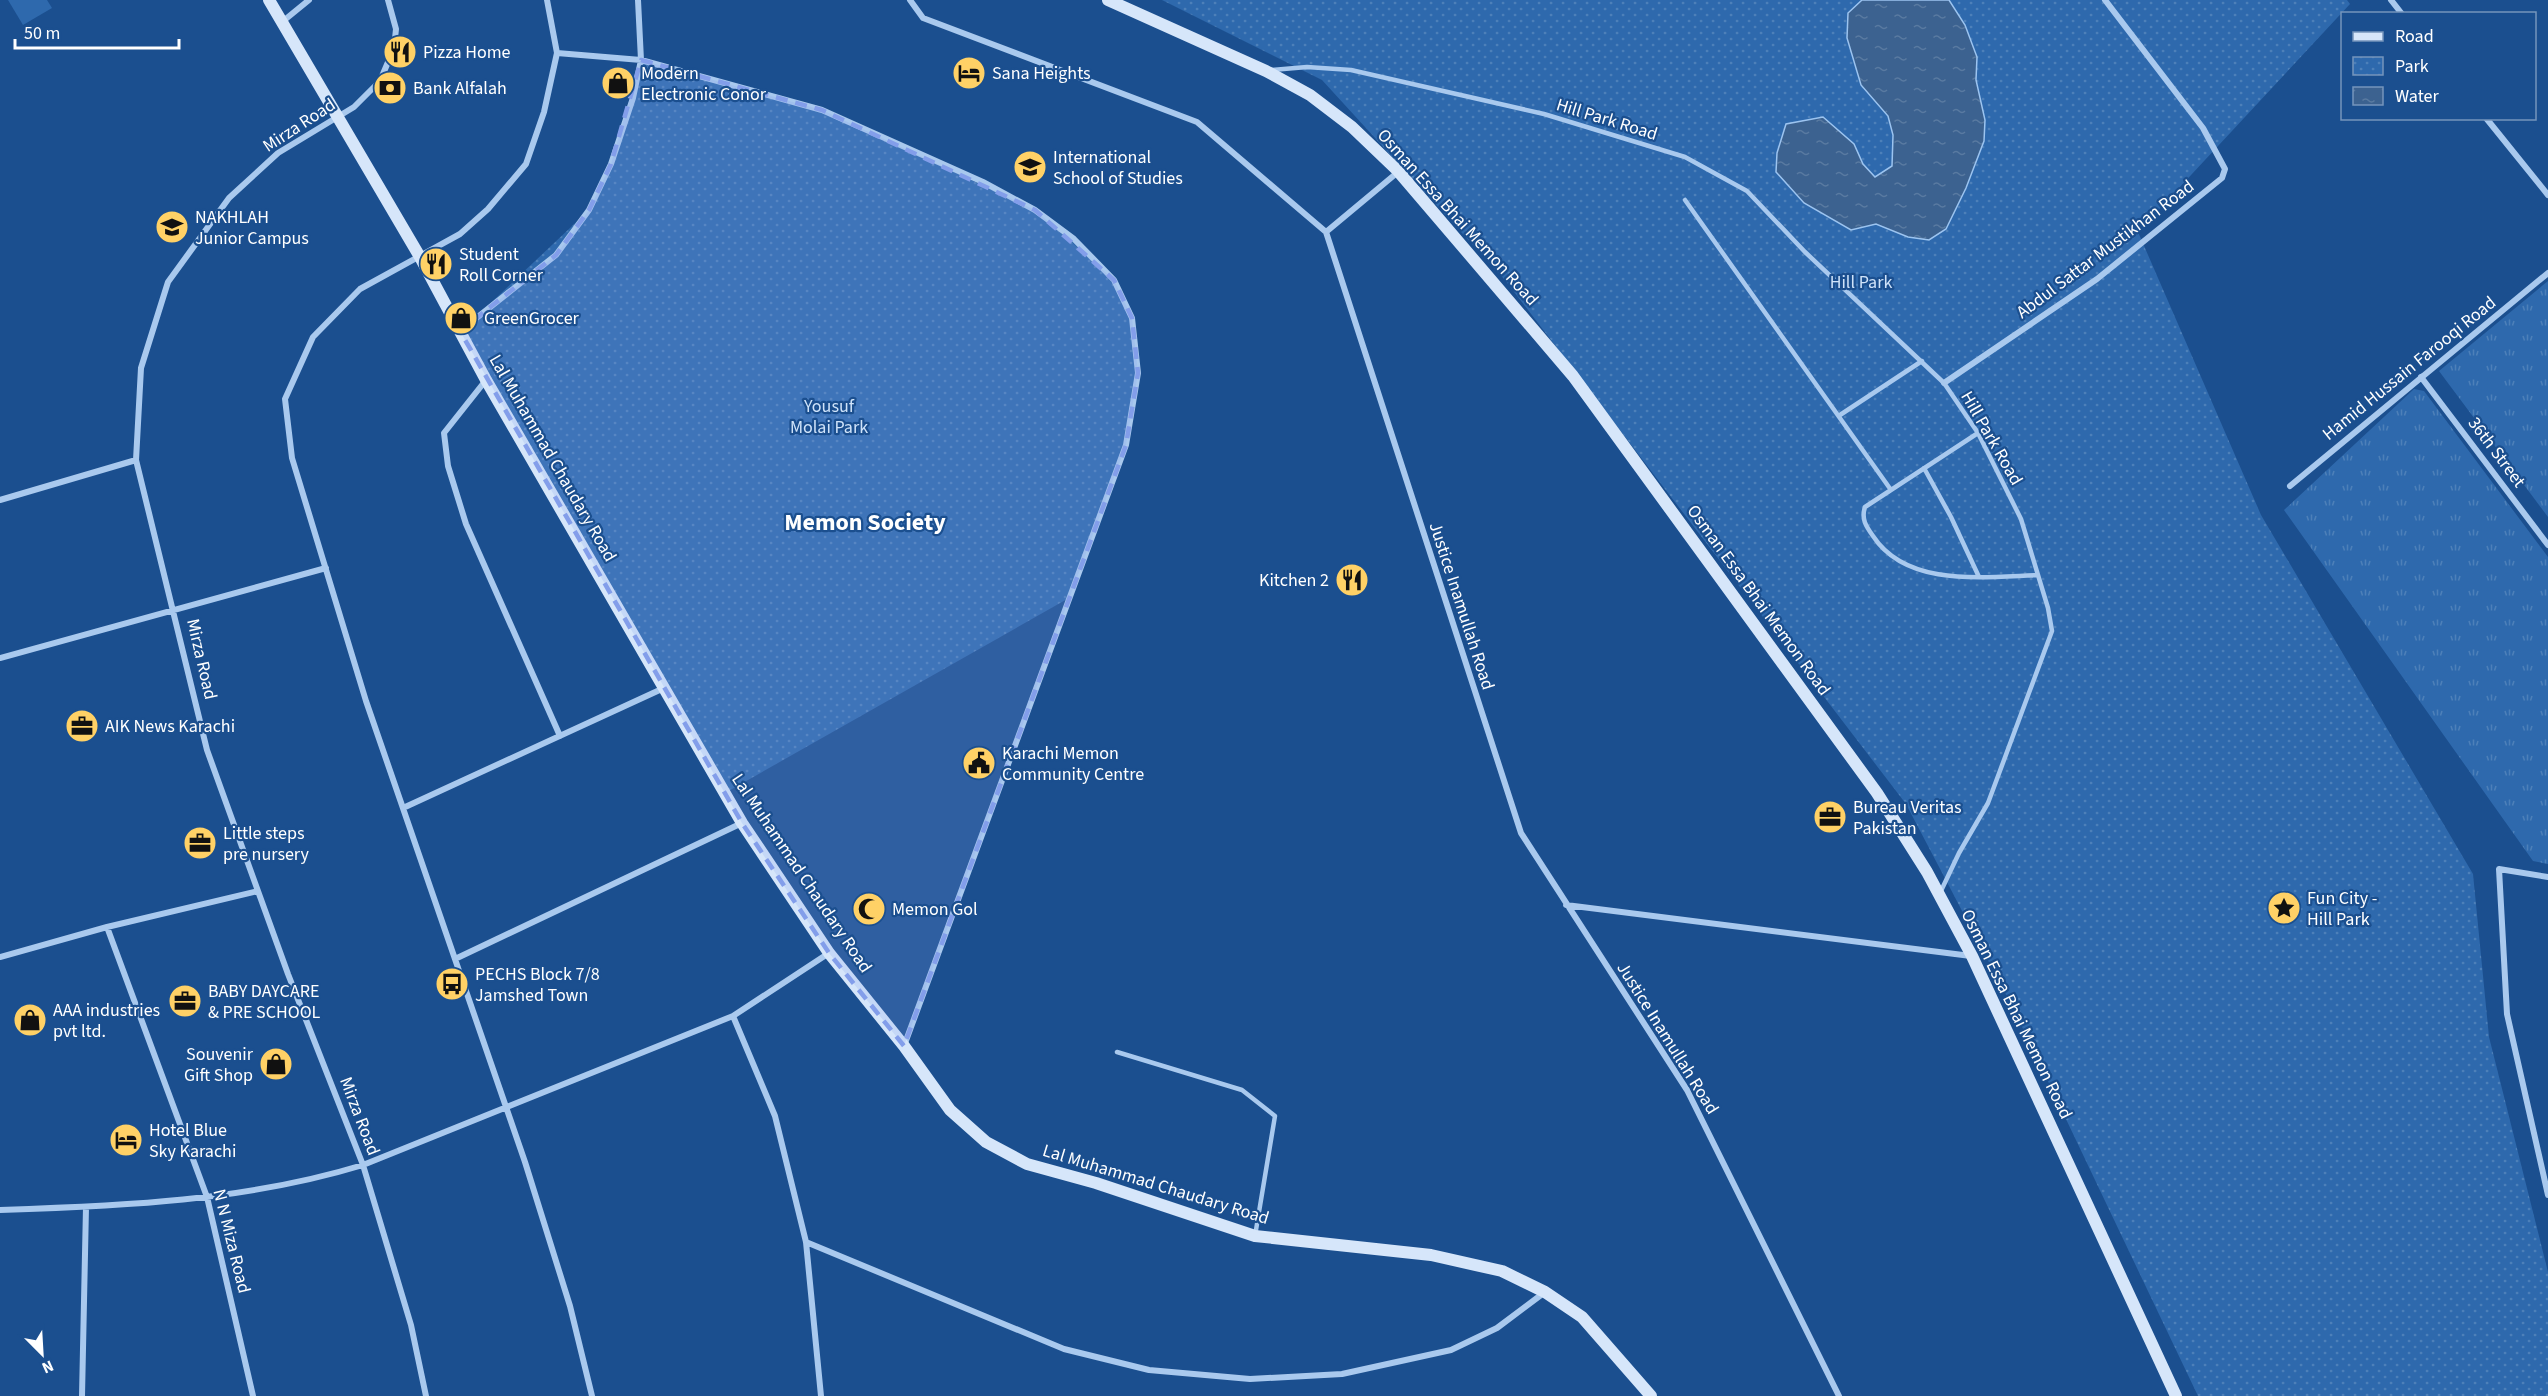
<svg xmlns="http://www.w3.org/2000/svg" width="2548" height="1396" viewBox="0 0 2548 1396" font-family="'Source Sans 3',sans-serif">
<defs>
<pattern id="grass-tufts" width="24" height="20" patternUnits="userSpaceOnUse" patternTransform="scale(1.5)"><rect width="24" height="20" fill="#2e69ad"/><path d="M3 7l-1-3M5 7V3M7 7l1-3M15 17l-1-3M17 17v-4M19 17l1-3" fill="none" stroke="#4d80b9"/></pattern>
<pattern id="park-dots" width="8" height="8" patternUnits="userSpaceOnUse" patternTransform="scale(1.5)"><rect width="8" height="8" fill="#2e69ad"/><path d="M2 2h.1M6 6h.1" fill="none" stroke="#4d80b9" stroke-width="1.8" stroke-linecap="round"/></pattern>
<pattern id="water-ripples" width="26" height="14" patternUnits="userSpaceOnUse" patternTransform="scale(1.5)"><rect width="26" height="14" fill="#3c6290"/><path d="M2 4q2-2 4 0t4 0M15 11q2-2 4 0t4 0" fill="none" stroke="#597aa1"/></pattern>
</defs>
<rect width="100%" height="100%" fill="#1b4f8f"/>
<path fill="url(#grass-tufts)" d="M2548,281V517L2439,371Z
M2414,389L2424,391L2548,557V864L2533,861L2284,510Z"/>
<path fill="url(#park-dots)" d="M1162,0H2347L2350,4L2138,232L2261,515L2473,874L2489,1037L2548,1272V1396H2198L2013,1008L1906,804L1505,280L1322,80Z
M641,60L822,110L1035,210L1074,239L1114,280L1132,318L1138,373L1126,445L1069,598L725,793L461,331L589,210L611,164Z"/>
<path fill="#2e69ad" d="M8,0H47L52,8L23,25Z"/>
<path fill="url(#water-ripples)" stroke="#9cc4f0" stroke-width="1.5" d="M1862,0H1949L1965,25L1977,57L1976,80L1985,120L1984,141L1966,188L1946,229L1929,240L1908,237L1876,224L1851,230L1804,203L1776,172L1777,153L1786,124L1823,117L1854,144L1863,164L1875,177L1892,166L1893,135L1888,116L1861,85L1847,38L1848,13Z"/>
<g fill="none" stroke-linecap="round" stroke-linejoin="round">
<path stroke="#a9c9ee" stroke-width="4.5" d="M1272,70L1307,67L1351,70L1544,114L1685,157L1747,191L1805,252L1944,383L1978,433L2021,519L2048,608L2052,631L1988,803L1959,853L1940,893
M1685,200L1891,490
M1840,415L1922,361
M1978,433L1865,507C1861,519 1866,526 1873,536C1907,588 1985,577 2038,575
M1924,468L1951,517L1979,577
M1117,1052L1242,1090L1275,1116L1255,1236"/>
<path stroke="#a9c9ee" stroke-width="6" d="M388,0L396,29L394,48L380,81L354,107L278,153L229,198L168,282L141,368L136,460L207,750L288,974L363,1165L411,1325L426,1396
M547,0L557,53L544,112L526,164L488,209L460,234L360,289L313,337L285,399L292,458L366,701L525,1162L570,1306L592,1396
M910,0L923,18L1197,122L1326,232L1521,833L1687,1090L1839,1396
M2391,0L2402,14
M282,22L309,0
M557,53L641,60L822,110L983,182L1035,210L1074,239L1114,280L1132,318L1138,373L1126,445L904,1046
M2486,118L2548,195
M1326,232L1398,172
M460,331L556,255L589,210L611,164L633,98L641,60L638,0
M2421,377L2548,545
M486,380L444,433L448,466L466,524L560,736
M1944,383L2097,279L2222,178L2225,169L2203,128L2105,0
M2290,486L2548,273
M0,500L136,460
M0,658L326,568
M403,808L664,688
M2548,877L2499,869L2507,1014L2548,1195
M1566,905L1971,956
M107,927L207,1197L253,1396
M0,957L107,927L258,891
M455,959L742,823
M733,1016L775,1116L806,1242L821,1396
M0,1210C122,1206 245,1201 363,1165L733,1016L829,953
M806,1242L1064,1349L1149,1370L1250,1379L1342,1374L1451,1350L1497,1328L1545,1292
M82,1396L86,1207"/>
<path stroke="#d6e6fa" stroke-width="12" d="M269,0L420,257L486,380L742,823L829,953L904,1046L950,1110L986,1142L1027,1164L1096,1183L1255,1236L1431,1255L1502,1271L1545,1292L1582,1317L1651,1396
M1108,0L1266,71L1310,95L1352,127L1398,171L1573,376L1877,793L1927,872L1972,956L2176,1396"/>
</g>
<path fill="#839eea" fill-opacity="0.2" stroke="#839eea" stroke-width="4.5" stroke-dasharray="12 8" stroke-linejoin="round" d="M641,60L822,110L1035,210L1114,280L1132,318L1138,373L1126,445L904,1046L829,953L742,823L460,331L556,255L589,210L611,164Z"/>
<defs>
<g id="restaurant-disc" transform="scale(1.725)"><circle r="9.5" fill="#ffd166" stroke="#1b4f8f"/><path d="M-5-6h1v4h1v-4h1v4h1v-4h1v5L-1.5 .5V6h-2V.5L-5-1ZM5-6V6H3V1.5H1.5Q1.5-4 5-6Z" fill="#111"/></g>
<g id="hotel-disc" transform="scale(1.725)"><circle r="9.5" fill="#ffd166" stroke="#1b4f8f"/><path d="M-6-4.5h1.5V1H6V5H4.5V3h-9V5H-6ZM-4 0a1.8 1.8 0 1 1 3.6 0ZM.5 0V-2.5h3Q6-2.5 6 0Z" fill="#111"/></g>
<g id="shop-disc" transform="scale(1.725)"><circle r="9.5" fill="#ffd166" stroke="#1b4f8f"/><path d="M-5-2.5h2.3a2.7 3.5 0 0 1 5.4 0H5L5.5 6h-11ZM-1.5-2.5h3a1.5 2.3 0 0 0-3 0Z" fill="#111"/></g>
<g id="bank-disc" transform="scale(1.725)"><circle r="9.5" fill="#ffd166" stroke="#1b4f8f"/><path d="M-6-4H6V4H-6ZM0-2.3a2.3 2.3 0 1 0 0 4.6a2.3 2.3 0 1 0 0-4.6Z" fill="#111"/></g>
<g id="school-disc" transform="scale(1.725)"><circle r="9.5" fill="#ffd166" stroke="#1b4f8f"/><path d="M0-5L7-2L0 1L-7-2ZM-4 1L0 2.5L4 1V4Q0 6-4 4Z" fill="#111"/></g>
<g id="office-disc" transform="scale(1.725)"><circle r="9.5" fill="#ffd166" stroke="#1b4f8f"/><path d="M-6-3h4V-5.5h4V-3h4V5H-6ZM-1-4.5V-3h2v-1.5ZM-6 0V1H6V0Z" fill="#111"/></g>
<g id="civic-disc" transform="scale(1.725)"><circle r="9.5" fill="#ffd166" stroke="#1b4f8f"/><path d="M-.6-6.5H3V-4.5H.6V-3L4-1V1h2V6H-6V1h2V-1L-.6-3ZM-1.2 2.5V6h2.4V2.5Z" fill="#111"/></g>
<g id="sight-disc" transform="scale(1.725)"><circle r="9.5" fill="#ffd166" stroke="#1b4f8f"/><path d="M0-6L1.8-2.2L6-1.7L2.9 1.2L3.7 5.4L0 3.3L-3.7 5.4L-2.9 1.2L-6-1.7L-1.8-2.2Z" fill="#111"/></g>
<g id="mosque-disc" transform="scale(1.725)"><circle r="9.5" fill="#ffd166" stroke="#1b4f8f"/><path d="M3.5-4.9A6 6 0 1 0 3.5 4.9A5 5 0 1 1 3.5-4.9Z" fill="#111"/></g>
<g id="bus-disc" transform="scale(1.725)"><circle r="9.5" fill="#ffd166" stroke="#1b4f8f"/><path d="M-5-6H5V4H4V6H2V4H-2V6H-4V4H-5ZM-3.5-4V0h7V-4ZM-3.5 1.2v1.5H-2V1.2ZM2 1.2v1.5H3.5V1.2Z" fill="#111"/></g>
</defs>
<g fill-rule="evenodd">
<use href="#restaurant-disc" x="400" y="52"/>
<use href="#hotel-disc" x="969" y="73"/>
<use href="#shop-disc" x="618" y="83"/>
<use href="#bank-disc" x="390" y="88"/>
<use href="#school-disc" x="1030" y="167"/>
<use href="#school-disc" x="172" y="227"/>
<use href="#restaurant-disc" x="436" y="264"/>
<use href="#shop-disc" x="461" y="318"/>
<use href="#restaurant-disc" x="1352" y="580"/>
<use href="#office-disc" x="82" y="726"/>
<use href="#civic-disc" x="979" y="763"/>
<use href="#office-disc" x="1830" y="817"/>
<use href="#office-disc" x="200" y="843"/>
<use href="#sight-disc" x="2284" y="908"/>
<use href="#mosque-disc" x="869" y="909"/>
<use href="#bus-disc" x="452" y="984"/>
<use href="#office-disc" x="185" y="1001"/>
<use href="#shop-disc" x="30" y="1020"/>
<use href="#shop-disc" x="276" y="1064"/>
<use href="#hotel-disc" x="126" y="1140"/>
</g>
<g text-anchor="middle" stroke-width="4.5" stroke-linejoin="round" paint-order="stroke">
<g font-size="18" fill="#fff" stroke="#1b4f8f" text-anchor="start">
<text x="423" y="58">Pizza Home</text>
<text x="641" y="79">Modern<tspan x="641" dy="21">Electronic Conor</tspan></text>
<text x="992" y="79">Sana Heights</text>
<text x="413" y="94">Bank Alfalah</text>
<text x="1053" y="163">International<tspan x="1053" dy="21">School of Studies</tspan></text>
<text x="195" y="223">NAKHLAH<tspan x="195" dy="21">Junior Campus</tspan></text>
<text x="459" y="260">Student<tspan x="459" dy="21">Roll Corner</tspan></text>
<text x="484" y="324">GreenGrocer</text>
<text x="1329" y="586" text-anchor="end">Kitchen 2</text>
<text x="105" y="732">AIK News Karachi</text>
<text x="1002" y="759">Karachi Memon<tspan x="1002" dy="21">Community Centre</tspan></text>
<text x="1853" y="813">Bureau Veritas<tspan x="1853" dy="21">Pakistan</tspan></text>
<text x="223" y="839">Little steps<tspan x="223" dy="21">pre nursery</tspan></text>
<text x="2307" y="904">Fun City -<tspan x="2307" dy="21">Hill Park</tspan></text>
<text x="892" y="915">Memon Gol</text>
<text x="475" y="980">PECHS Block 7/8<tspan x="475" dy="21">Jamshed Town</tspan></text>
<text x="208" y="997">BABY DAYCARE<tspan x="208" dy="21">&amp; PRE SCHOOL</tspan></text>
<text x="53" y="1016">AAA industries<tspan x="53" dy="21">pvt ltd.</tspan></text>
<text x="253" y="1060" text-anchor="end">Souvenir<tspan x="253" dy="21">Gift Shop</tspan></text>
<text x="149" y="1136">Hotel Blue<tspan x="149" dy="21">Sky Karachi</tspan></text>
</g>
<g font-size="18" fill="#fff" stroke="#1b4f8f">
<text transform="translate(1607 119) rotate(17)" y="6">Hill Park Road</text>
<text transform="translate(299 125) rotate(-33)" y="6">Mirza Road</text>
<text transform="translate(1458 217) rotate(48)" y="6">Osman Essa Bhai Memon Road</text>
<text transform="translate(2105 249) rotate(-37)" y="6">Abdul Sattar Mustikhan Road</text>
<text transform="translate(2409 368) rotate(-39)" y="6">Hamid Hussain Farooqi Road</text>
<text transform="translate(1992 438) rotate(60)" y="6">Hill Park Road</text>
<text transform="translate(2497 452) rotate(53)" y="6">36th Street</text>
<text transform="translate(553 458) rotate(60)" y="6">Lal Muhammad Chaudary Road</text>
<text transform="translate(1759 600) rotate(54)" y="6">Osman Essa Bhai Memon Road</text>
<text transform="translate(1462 606) rotate(72)" y="6">Justice Inamullah Road</text>
<text transform="translate(202 659) rotate(77)" y="6">Mirza Road</text>
<text transform="translate(802 873) rotate(56)" y="6">Lal Muhammad Chaudary Road</text>
<text transform="translate(2017 1014) rotate(64)" y="6">Osman Essa Bhai Memon Road</text>
<text transform="translate(1668 1038) rotate(58)" y="6">Justice Inamullah Road</text>
<text transform="translate(360 1116) rotate(69)" y="6">Mirza Road</text>
<text transform="translate(1156 1184) rotate(17)" y="6">Lal Muhammad Chaudary Road</text>
<text transform="translate(232 1241) rotate(76)" y="6">N N Miza Road</text>
</g>
<g font-size="18" fill="#cfe3fa" stroke="#1b4f8f">
<text x="1861" y="288">Hill Park</text>
<text x="829" y="412">Yousuf<tspan x="829" dy="21">Molai Park</tspan></text>
</g>
<g font-size="24" font-weight="bold" fill="#fff" stroke="#1b4f8f">
<text x="865" y="530">Memon Society</text>
</g>
</g>
<rect x="2341" y="12" width="195" height="108" fill="#1b4f8f" stroke="#7695bc" stroke-width="1.5"/>
<rect x="2353" y="32" width="30" height="9" fill="#d6e6fa" stroke="#7695bc" stroke-width="1.5"/>
<text x="2395" y="42" font-size="18" fill="#ffffff">Road</text>
<rect x="2353" y="57" width="30" height="18" fill="url(#park-dots)" stroke="#7695bc" stroke-width="1.5"/>
<text x="2395" y="72" font-size="18" fill="#ffffff">Park</text>
<rect x="2353" y="87" width="30" height="18" fill="url(#water-ripples)" stroke="#7695bc" stroke-width="1.5"/>
<text x="2395" y="102" font-size="18" fill="#ffffff">Water</text>
<g transform="translate(42 1354) rotate(156)" stroke="#1b4f8f" stroke-width="4.5" paint-order="stroke">
<path d="M0-4.5L10 22L0 15L-10 22Z" fill="#ffffff"/>
<text y="-9" font-size="16" font-weight="bold" text-anchor="middle" fill="#ffffff">N</text>
</g>
<path d="M15 39v9h164v-9" fill="none" stroke="#ffffff" stroke-width="3"/>
<text x="24" y="39" font-size="18" fill="#ffffff" stroke="#1b4f8f" stroke-width="4.5" paint-order="stroke">50 m</text>
</svg>
